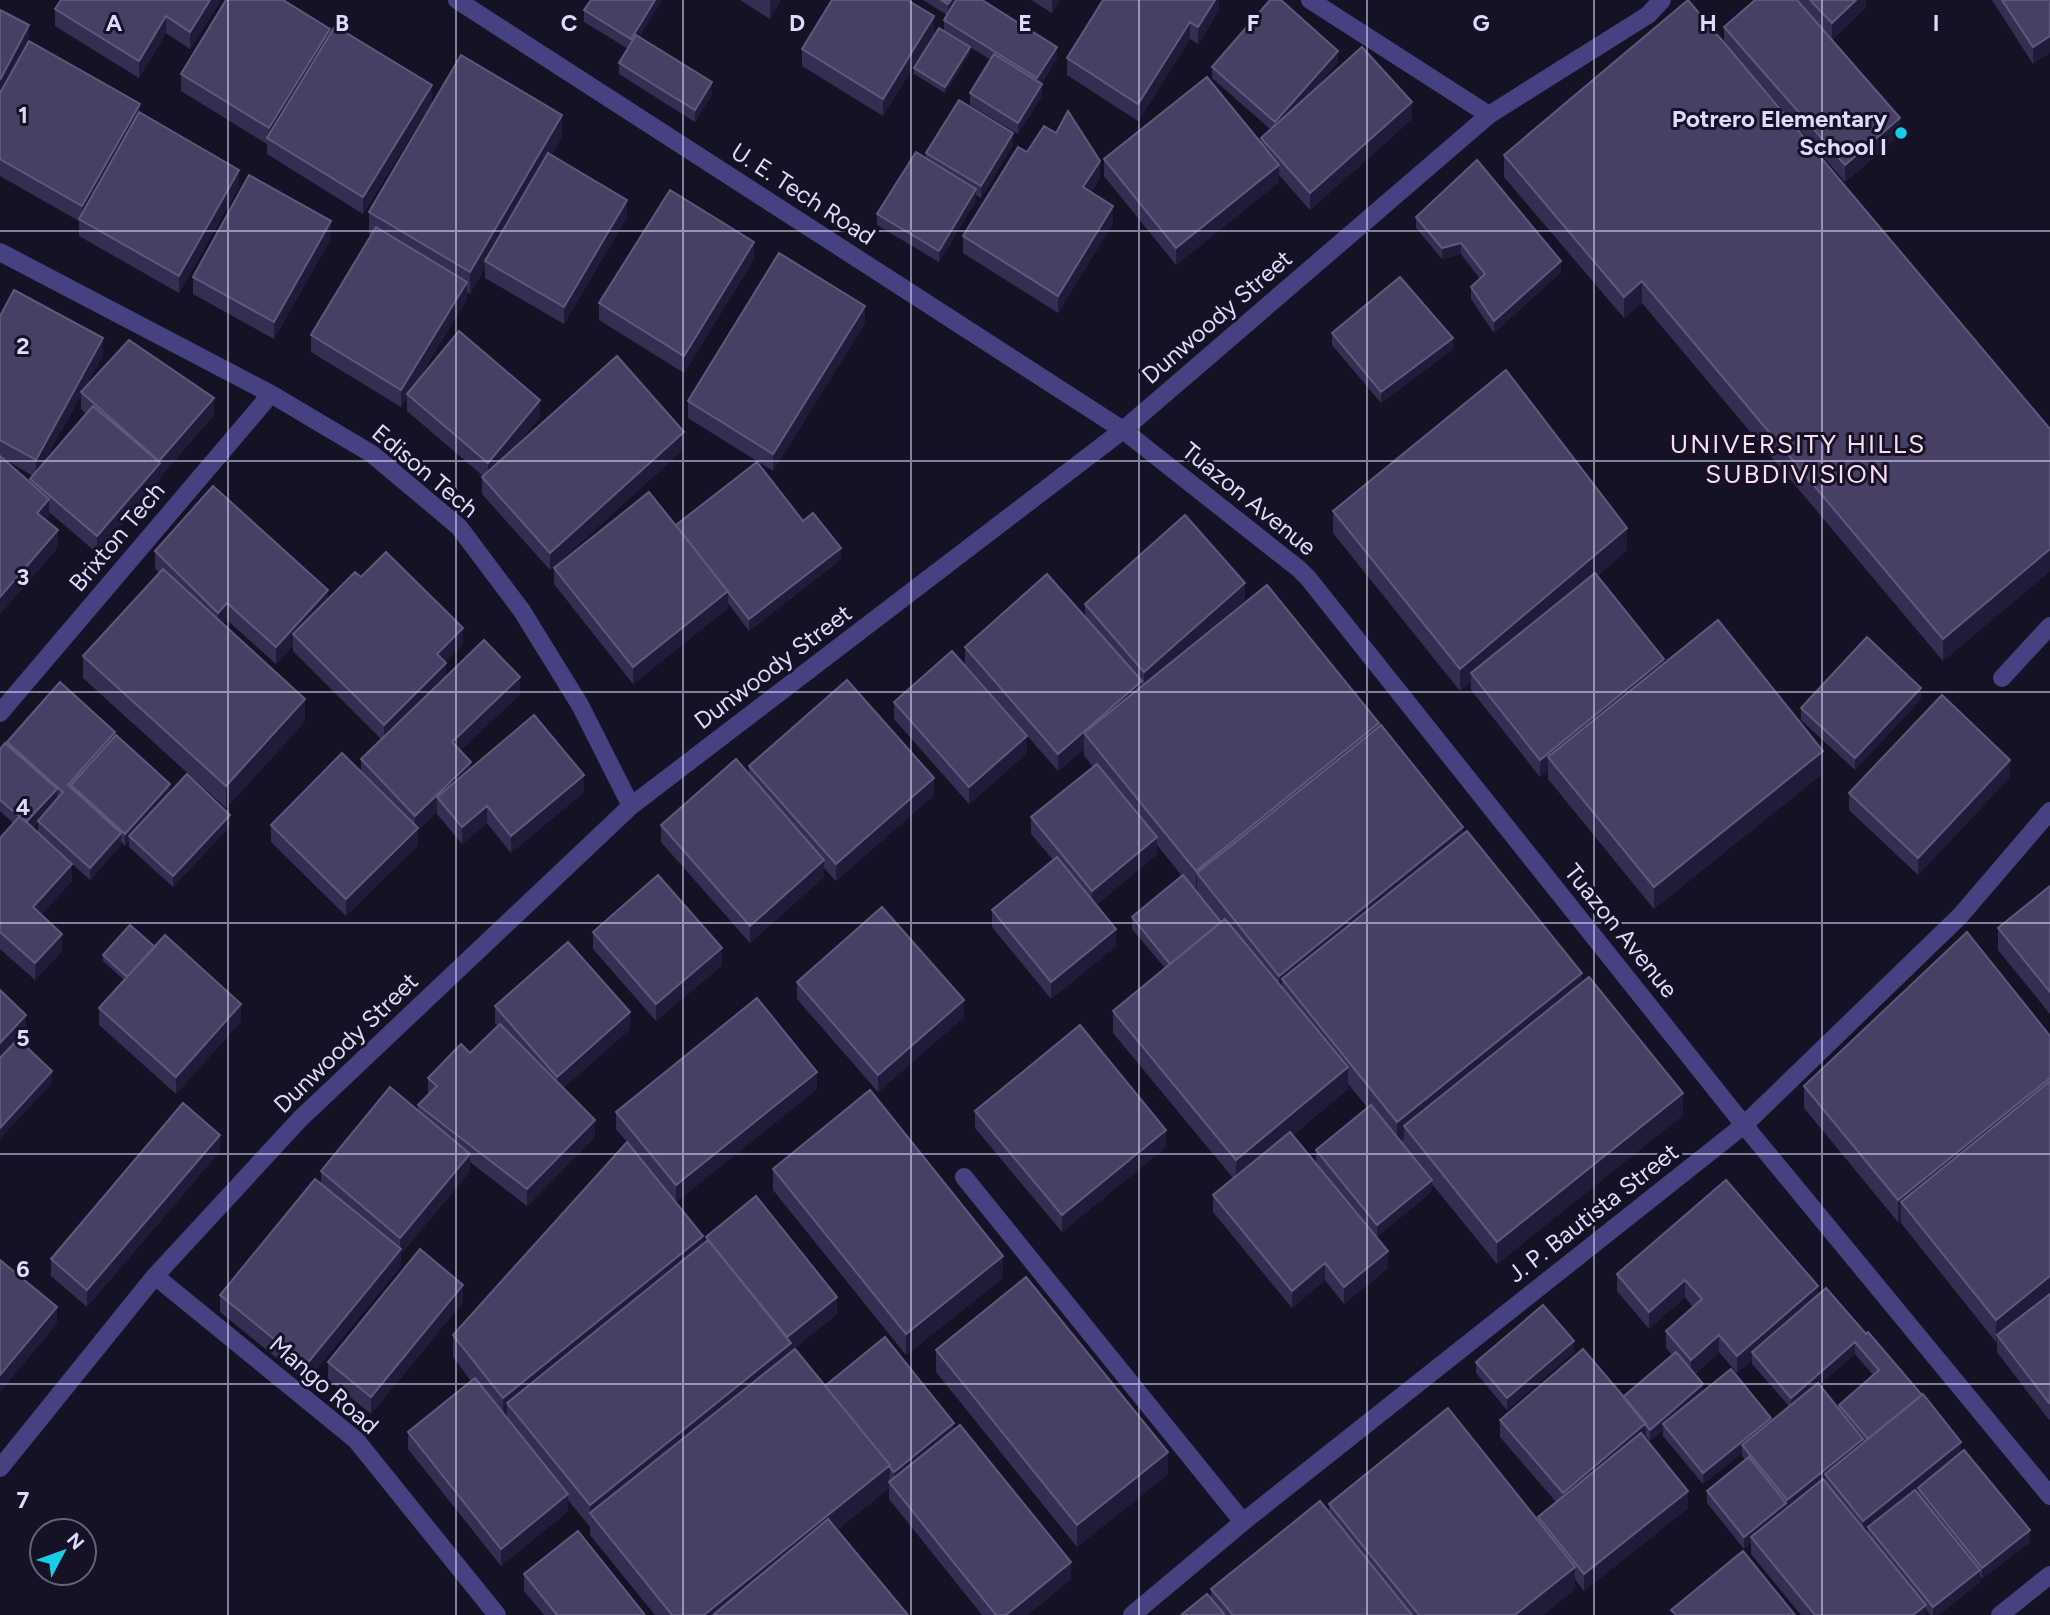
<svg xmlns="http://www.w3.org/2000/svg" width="2050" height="1615" viewBox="0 0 2050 1615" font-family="Figtree,sans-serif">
<rect width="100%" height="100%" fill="#161226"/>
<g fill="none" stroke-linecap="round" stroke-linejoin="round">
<path stroke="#464180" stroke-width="18" d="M2002,678L2050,626
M964,1177L1243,1522
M155,1276L356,1440L497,1615"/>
<path stroke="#464180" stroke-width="18" d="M457,0L1123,430L1299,569L1308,578L1744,1125
M1310,0L1489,115
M0,252L271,394L372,454L459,527L522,611L580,705L631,806
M0,713L271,394
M0,1468L155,1276L300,1119L631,806L1123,430L1489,115L1648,15L1662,0"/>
<path stroke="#464180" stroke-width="18" d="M1744,1125L2050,1496
M1132,1615L1243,1522L1744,1125L1960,916L2050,811
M2000,1615L2050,1575"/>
</g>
<path fill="#362d52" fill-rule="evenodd" d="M221,0L190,49L166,33L139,78L55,26V9Z
M740,0H781L770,19Z
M923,0H982L1057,58L1041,84L1042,96L1018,134L970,105V93L991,60L970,47V53L945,93L914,74V68L944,31V20L947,15Z
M1031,0H1060L1052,13Z
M1219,0V10L1198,44L1190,39L1138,121L1067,75V58Z
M1755,0H1866V7L1832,40L1900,135L1845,182L1760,84L2050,429V571L1943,661L1642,303L1624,318L1504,177V155L1724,42V27Z
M1992,0H2050L2033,64Z
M0,10L29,42L140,112L239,187L179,293L79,236V221L0,176Z
M584,10L639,37L712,94L695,122L619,74V63L627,48L584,22Z
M934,33L883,116L802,66V49Z
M330,35L432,102L363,214L267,154V144L181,91V74Z
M1338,62L1312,92L1412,119L1310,210L1279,175V182L1176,265L1104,176V159L1261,143V138L1270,129L1212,78V67Z
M562,137L551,155L627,217L564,324L485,278V268L470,294L467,292V299L414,386L540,417L514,448L684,449L550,570L482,494V477L483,476L407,411V397L401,407L311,352V335L371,235L369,234V212Z
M1013,145L981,198L976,195V201L939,262L877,225V214L926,158V153Z
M1027,152L1100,178L1091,192L1113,223L1058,313L963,253V236Z
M1416,217L1561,272L1494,333L1471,299V287L1480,279L1461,254L1442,259L1416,228Z
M331,238L274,339L193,294V277Z
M754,259L684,373L599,320V303Z
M0,316L103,355L85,387L214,415L160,477V480L97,553L49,512V516L46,520L58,547L0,614ZM81,395V409L86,414L42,465ZM4,459L33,476L30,479V482Z
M865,323L773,471L688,418V401Z
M1332,333L1453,349L1381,403L1332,345Z
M1333,511L1627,550L1597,576L1664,663L1823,773L1654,909L1548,779V770L1540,777L1471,690V682L1460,691L1333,533Z
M803,521L841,559L749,631L728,603V608L633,684L554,584V568L676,526Z
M155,551L328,599L361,577L463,645L445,662L446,677L520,694L460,751L471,768L584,792L511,853L487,823L462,844L437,814V812L418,830V845L346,916L271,842V825L361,771V759L381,739L293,651V646L276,664L227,620L223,624L305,721L226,808L83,678V656L159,573L155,568Z
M1245,600L1200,639L1379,726L1582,982L1683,1115L1497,1264L1432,1184V1191L1377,1237L1316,1162V1150L1367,1107L1348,1084V1089L1293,1135L1388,1268L1344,1304L1325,1280L1292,1308L1213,1212V1195L1233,1178L1113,1033V1011L1165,968L1132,929V917L1182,876L1157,845V854L1096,905L1116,946L1051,999L992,927V910L1053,860L1031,834V817L1093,767L1084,755V749L1058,771L965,664V647L1085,616V604Z
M1921,699L1855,770L1801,720V708Z
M894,702L1027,753L969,804L894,719Z
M115,736L170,792L230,826L173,887L129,847V841L125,846L121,842V845L90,880L45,839L72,881L41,915L62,951L35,980L0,949V838L13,823L0,811V749L7,745V742ZM38,822V833L32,828Z
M749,766L934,795L836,881L824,868V877L750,943L661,842V825L749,775Z
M2010,777L1918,875L1849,810V793Z
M2050,886V1014L1998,950V928Z
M593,932L722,965L656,1021L593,949Z
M103,955L241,1021L176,1094L99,1025V1008L124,980L103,961Z
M797,982L964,1017L878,1092L797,999Z
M495,1006L630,1029L563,1088L595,1137L527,1206L470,1162V1171L401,1254V1266L306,1382L220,1312V1295L321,1183V1171L418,1110V1105L428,1095V1078L470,1053L498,1026L495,1023Z
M2050,1036V1419L2049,1420L1997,1352V1341L1996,1342L1901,1223V1220L1898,1222L1804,1108V1086Z
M817,1089L676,1202L703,1245L706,1242V1237L837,1314L791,1351V1352L825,1386L954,1430L1071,1579L1027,1615H982L889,1499V1488L837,1530L908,1615H655L590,1535V1527L568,1500V1511L501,1566L408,1449V1432L471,1381L453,1357V1335L627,1142L616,1129V1112Z
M975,1111L1166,1147L1062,1232L975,1128Z
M220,1151L87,1307L51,1276V1259Z
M773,1169L1003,1278L906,1355L773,1190Z
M1726,1180L1818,1295L1961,1453L2030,1542L1982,1579L1980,1576V1582L1938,1615H1930L1926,1609V1615H1801L1751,1554V1543L1744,1549L1707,1503V1491L1745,1460L1742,1456V1453L1703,1484L1663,1436V1430L1650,1441L1646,1436V1439L1688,1508L1584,1591L1575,1579V1589L1543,1615H1181L1211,1599V1589L1329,1513V1504L1538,1521V1517L1556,1502L1500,1437V1420L1623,1397L1672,1355L1666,1348V1331L1693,1307L1685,1297L1649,1329L1617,1291V1274ZM1719,1352L1737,1373L1752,1360V1364L1789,1406L1771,1421L1703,1392L1695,1374ZM1855,1354L1873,1375L1839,1405V1409L1819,1385Z
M463,1302L371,1414L328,1379V1362Z
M936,1350L1168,1474L1077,1547L936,1372Z
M1574,1352L1507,1410L1476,1373V1362Z
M524,1574L645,1615H544L524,1591Z"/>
<path fill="#211a39" d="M210,0H221L190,49V32Z
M655,0H662L631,51V39Z
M771,0H781L770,19V2Z
M951,0H958L948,16V4Z
M1052,0H1060L1052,13Z
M1215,0H1219V10L1198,44V27Z
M1856,0H1866V7L1832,40V23Z
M166,16V33L139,78V61Z
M934,16V33L883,116V99Z
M1190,22V39L1138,121V104Z
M29,25V42L0,97V80Z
M330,29V46L269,139V128Z
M2050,36V53L2033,64V47Z
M970,47V53L945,93V87Z
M1057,47V58L1037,89V78Z
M1338,51V62L1275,134V122Z
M712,82V94L695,122V110Z
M1042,84V96L1018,134V123Z
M432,85V102L363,214V197Z
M1412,102V119L1310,210V193Z
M140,104V121L82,223V206Z
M562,115V137L488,263L485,261V268L470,294V272Z
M1900,118V135L1845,182V165Z
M1013,133V145L981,198V186Z
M1100,161V178L1083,204V187Z
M1279,165V182L1176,265V248Z
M239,170V187L179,293V276Z
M976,189V201L939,262V251Z
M627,200V217L564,324V307Z
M1113,206V223L1058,313V296Z
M331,221V238L274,339V322Z
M754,242V259L684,373V356Z
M1461,243V254L1442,259V248Z
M1561,261V272L1494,333V321Z
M1642,281V303L1624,318V297Z
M467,282V299L408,395L407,394V397L401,407V390Z
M865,306V323L773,471V454Z
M103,338V355L82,393L81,392V395L36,477V460Z
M1453,338V349L1381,403V392Z
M214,398V415L160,477V480L97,553V536L159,463V461Z
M540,400V417L488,480V463Z
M684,432V449L550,570V553Z
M49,499V516L37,530V513Z
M1627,528V550L1475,679L1471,673V682L1460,691V669Z
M58,530V547L0,614V597Z
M841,548V559L749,631V619Z
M2050,549V571L1943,661V639Z
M1245,583V600L1144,689V672Z
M328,590V607L293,634V646L276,664V647Z
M728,591V608L633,684V667Z
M227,603V620L218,630V613Z
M463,628V645L437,671V654Z
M1664,659V676L1548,757V770L1540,777V760Z
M446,663V680L384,742V725Z
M520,677V694L452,759V742Z
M1142,681V698L1084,733V749L1058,771V754Z
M1921,688V699L1855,770V758Z
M305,699V721L226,808V786Z
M1379,723V745L1197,873V892L1196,893V871Z
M115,732V743L71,785V793L68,785Z
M1027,736V753L969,804V787Z
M1823,751V773L1654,909V887Z
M2010,760V777L1918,875V858Z
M471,762V779L437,797V812L418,830V845L346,916V899L415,830V816Z
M584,775V792L511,853V836Z
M934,778V795L836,881V864Z
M170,784V795L129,836V841L125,846V834Z
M57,789V801L26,834V823Z
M487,806V823L462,844V827Z
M230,815V826L173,887V876Z
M1463,827V849L1282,979V996L1279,998V976Z
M121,833V845L90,880V868Z
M1157,837V854L1092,908V891Z
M824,860V877L750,943V926Z
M72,864V881L33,924V907Z
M1116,929V946L1051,999V982Z
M62,934V951L35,980V963Z
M722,948V965L656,1021V1004Z
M1582,973V995L1404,1126V1139L1397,1144V1122Z
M964,1000V1017L878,1092V1075Z
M241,1004V1021L176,1094V1077Z
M630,1012V1029L557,1094V1077Z
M26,1015V1037L0,1065V1043Z
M1348,1067V1089L1236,1182V1160Z
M52,1071V1083L0,1139V1128Z
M817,1072V1089L676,1202V1185Z
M2050,1078V1100L1901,1202V1220L1898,1222V1200Z
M1683,1093V1115L1497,1264V1242Z
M595,1120V1137L527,1206V1189Z
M1166,1130V1147L1062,1232V1215Z
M220,1135V1151L87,1307V1290Z
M470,1154V1171L401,1254V1266L306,1382V1365L400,1249V1238Z
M1432,1180V1191L1377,1237V1225Z
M703,1236V1258L507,1403V1416L503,1420V1398Z
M1388,1251V1268L1344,1304V1287Z
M1003,1256V1278L906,1355V1334Z
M1325,1263V1280L1292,1308V1291Z
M2050,1276V1298L1997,1335V1341L1996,1342V1320Z
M1685,1280V1297L1649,1329V1312Z
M463,1285V1302L371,1414V1397Z
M1818,1286V1303L1752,1352V1360L1737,1373V1356Z
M837,1297V1314L791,1351V1365L590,1513V1527V1505L787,1337Z
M57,1307V1324L0,1392V1375Z
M1719,1335V1352L1691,1377V1360Z
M1574,1341V1352L1507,1410V1398Z
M1855,1342V1354L1791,1409V1398Z
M1703,1384V1395L1663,1424V1430L1650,1441V1430Z
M1771,1418V1429L1742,1445V1453L1703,1484V1473Z
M954,1423V1440L894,1489V1472Z
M1646,1423V1440L1563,1510V1493Z
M1863,1439V1450L1825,1474V1481L1787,1512V1500Z
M1961,1442V1459L1918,1488V1494L1868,1527V1533L1863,1538V1521Z
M1168,1452V1474L1077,1547V1525Z
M890,1465L889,1488L731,1615H704Z
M1688,1491V1508L1584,1591V1574Z
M568,1494V1511L501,1566V1549Z
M1786,1503V1515L1751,1537V1543L1744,1549V1537Z
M2030,1530V1542L1982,1579V1568Z
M1071,1562V1579L1027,1615H1006Z
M1575,1567V1589L1543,1615H1515Z
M1980,1570V1582L1938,1615H1933V1607Z
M1926,1605V1615H1913Z"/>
<path fill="#484064" stroke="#60587c" stroke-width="2" d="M61,0H210L190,32L166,16L139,61L55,9Z
M226,0H283L330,29L269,128L181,74Z
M591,0H655L631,39L584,10Z
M832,0H907L934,16L883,99L802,49Z
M941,0H951L948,4Z
M956,0H982L1057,47L1037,78L944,20Z
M1103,0H1215L1198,27L1190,22L1138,104L1067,58Z
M1270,0H1281L1338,51L1275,122L1212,67Z
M1688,0L2050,429V549L1943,639L1642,281L1624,297L1504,155Z
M1755,0H1797L1900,118L1845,165L1724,27Z
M1810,0H1856L1832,23Z
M2002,0H2050V36L2033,47Z
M0,10L29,25L0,80Z
M335,26L432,85L363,197L267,138Z
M939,28L970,47L945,87L914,68Z
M636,35L712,82L695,110L619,63Z
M29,41L140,104L82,206L0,159V93Z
M1362,47L1412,102L1310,193L1261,138Z
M994,54L1042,84L1018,123L970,93Z
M461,55L562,115L470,272L369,212Z
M1207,77L1279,165L1176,248L1104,159Z
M959,100L1013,133L981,186L926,153Z
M1068,111L1100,161L1083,187L1113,206L1058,296L963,236L1018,147L1027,152L1044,126L1056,133Z
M139,112L239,170L179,276L79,219Z
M916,152L976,189L939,251L877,214Z
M548,153L627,200L564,307L485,261Z
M1477,160L1561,261L1494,321L1471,287L1485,274L1461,243L1442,248L1416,217Z
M249,175L331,221L274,322L193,277Z
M670,190L754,242L684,356L599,303Z
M376,227L467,282L401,390L311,335Z
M779,253L865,306L773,454L688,401Z
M1400,277L1453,338L1381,392L1332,333Z
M14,290L103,338L36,460L0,440V316Z
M459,331L540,400L488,463L407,394Z
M129,340L214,398L159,461L81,392Z
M617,356L684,432L550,553L482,477Z
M1506,370L1627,528L1460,669L1333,511Z
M93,406L160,463L97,536L30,479Z
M0,456L49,499L37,513L58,530L0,597Z
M757,462L803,521L813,513L841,548L749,619L676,525Z
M213,486L328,590L276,647L227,603L218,613L155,551Z
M649,492L728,591L633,667L554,568Z
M1185,515L1245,583L1144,672L1085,604Z
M386,552L463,628L437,654L446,663L384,725L293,634L355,572L361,577Z
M163,569L305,699L226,786L83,656Z
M1595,573L1664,659L1540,760L1471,673Z
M1047,574L1142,681L1058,754L965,647Z
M1267,585L1379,723L1196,871L1084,733Z
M1718,620L1823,751L1654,887L1548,757Z
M1867,637L1921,688L1855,758L1801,708Z
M484,640L520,677L452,742L471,762L415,816L361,759Z
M952,651L1027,736L969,787L894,702Z
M847,680L934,778L836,864L749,766Z
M60,682L115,732L68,785L121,833L90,868L38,821L63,792L7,742Z
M1942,695L2010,760L1918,858L1849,793Z
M534,715L584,775L511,836L487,806L462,827L437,797Z
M1381,725L1463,827L1279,976L1197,873Z
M116,735L170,784L125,834L71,785Z
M5,743L57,789L26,822L0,800V749Z
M342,753L418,828L346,899L271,825Z
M736,759L824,860L750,926L661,825Z
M1097,764L1157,837L1092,891L1031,817Z
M187,774L230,815L173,876L129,836Z
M20,816L72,864L33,907L62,934L35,963L0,932V838Z
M1467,831L1582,973L1397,1122L1282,979Z
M1057,857L1116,929L1051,982L992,910Z
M658,875L722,948L656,1004L593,932Z
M1183,875L1221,922L1170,964L1132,917Z
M2050,886V992L1998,928Z
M882,907L964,1000L878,1075L797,982Z
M1225,919L1348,1067L1236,1160L1113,1011Z
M130,925L155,947L127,977L103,955Z
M1967,932L2050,1036V1078L1898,1200L1804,1086Z
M165,935L241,1004L176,1077L99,1008Z
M568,942L630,1012L557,1077L495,1006Z
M1589,977L1683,1093L1497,1242L1404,1126Z
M0,990L26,1015L0,1043Z
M757,998L817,1072L676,1185L616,1112Z
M500,1024L595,1120L527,1189L418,1105L437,1086L428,1078L461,1044L470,1053Z
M1080,1025L1166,1130L1062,1215L975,1111Z
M18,1039L52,1071L0,1128V1058Z
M2050,1081V1276L1996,1320L1901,1202Z
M390,1087L470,1154L400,1238L321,1171Z
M870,1090L1003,1256L906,1334L773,1169Z
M183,1103L220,1135L87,1290L51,1259Z
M1371,1105L1432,1180L1377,1225L1316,1150Z
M1290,1132L1388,1251L1344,1287L1325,1263L1292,1291L1213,1195Z
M627,1142L703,1236L503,1398L453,1335Z
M315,1179L401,1249L306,1365L220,1295Z
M1726,1180L1818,1286L1737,1356L1719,1335L1691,1360L1666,1331L1702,1299L1685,1280L1649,1312L1617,1274Z
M756,1196L837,1297L787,1337L706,1237Z
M708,1240L791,1343L590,1505L507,1403Z
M420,1249L463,1285L371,1397L328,1362Z
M0,1260L57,1307L0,1375Z
M1026,1277L1168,1452L1077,1525L936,1350Z
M1826,1288L1866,1334L1868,1332L1922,1395L1868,1439L1839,1405L1879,1370L1855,1342L1791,1398L1752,1352Z
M2050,1294V1402L2049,1403L1997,1335Z
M1543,1305L1574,1341L1507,1398L1476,1362Z
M885,1337L954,1423L894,1472L889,1466L890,1465L825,1386Z
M795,1349L890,1465L704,1615H672L590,1513Z
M1583,1349L1646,1423L1563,1493L1500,1420Z
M1676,1352L1703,1384L1650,1430L1623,1397Z
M1731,1369L1771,1418L1703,1473L1663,1424Z
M475,1378L568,1494L501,1549L408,1432Z
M1818,1383L1863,1439L1787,1500L1742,1445Z
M1923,1394L1961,1442L1863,1521L1825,1474Z
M1448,1408L1575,1567L1515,1615H1419L1329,1504Z
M960,1425L1071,1562L1006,1615H996L889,1482Z
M1641,1433L1688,1491L1584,1574L1538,1517Z
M1964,1450L2030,1530L1982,1568L1918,1488Z
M1749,1457L1786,1503L1744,1537L1707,1491Z
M1823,1479L1926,1605L1913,1615H1815L1751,1537Z
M1915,1490L1980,1570L1933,1607L1868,1527Z
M1320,1501L1412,1615H1233L1211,1589Z
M828,1519L908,1615H713Z
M578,1531L645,1615H557L524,1574Z
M1743,1551L1795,1615H1676L1671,1610Z
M1207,1594L1225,1615H1181Z"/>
<path fill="none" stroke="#dfdafc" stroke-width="2" stroke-opacity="0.55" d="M228,0V1615M456,0V1615M683,0V1615M911,0V1615M1139,0V1615M1367,0V1615M1594,0V1615M1822,0V1615M0,231H2050M0,461H2050M0,692H2050M0,923H2050M0,1154H2050M0,1384H2050"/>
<circle fill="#19cde9" stroke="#161226" stroke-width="2.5" cx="1901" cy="133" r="7"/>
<g text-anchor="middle" stroke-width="6" stroke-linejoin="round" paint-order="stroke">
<g font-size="24" font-weight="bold" fill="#dfdafc" stroke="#161226" text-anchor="end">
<text x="1887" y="127">Potrero Elementary<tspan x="1887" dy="28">School I</tspan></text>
</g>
<g font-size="24" fill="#dfdafc" stroke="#161226">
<text transform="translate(803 194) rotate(33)" y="8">U. E. Tech Road</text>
<text transform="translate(1217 317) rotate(-41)" y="8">Dunwoody Street</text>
<text transform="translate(425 471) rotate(40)" y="8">Edison Tech</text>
<text transform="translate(1249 499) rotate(39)" y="8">Tuazon Avenue</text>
<text transform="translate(117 537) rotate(-50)" y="8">Brixton Tech</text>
<text transform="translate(773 667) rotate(-37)" y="8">Dunwoody Street</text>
<text transform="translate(1621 931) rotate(51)" y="8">Tuazon Avenue</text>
<text transform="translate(346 1043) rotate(-44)" y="8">Dunwoody Street</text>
<text transform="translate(1593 1213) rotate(-38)" y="8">J. P. Bautista Street</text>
<text transform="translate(324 1385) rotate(41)" y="8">Mango Road</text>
</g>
<g font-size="26" letter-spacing="2" fill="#fcdcef" stroke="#161226">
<text x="1798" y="453">UNIVERSITY HILLS<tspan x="1798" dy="30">SUBDIVISION</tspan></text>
</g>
</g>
<g font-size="23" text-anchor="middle" font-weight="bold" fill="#dfdafc" stroke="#161226" stroke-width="6" stroke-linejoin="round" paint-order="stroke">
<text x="114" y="31">A</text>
<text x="342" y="31">B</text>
<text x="569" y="31">C</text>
<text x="797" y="31">D</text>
<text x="1025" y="31">E</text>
<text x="1253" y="31">F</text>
<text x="1481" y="31">G</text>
<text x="1708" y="31">H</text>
<text x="1936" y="31">I</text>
<text x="23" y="123">1</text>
<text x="23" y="354">2</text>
<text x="23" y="585">3</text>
<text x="23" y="815">4</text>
<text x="23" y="1046">5</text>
<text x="23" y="1277">6</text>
<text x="23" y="1508">7</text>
</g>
<g transform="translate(63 1552) rotate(49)"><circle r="33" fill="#161226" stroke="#66627c" stroke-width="2"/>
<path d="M0-5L12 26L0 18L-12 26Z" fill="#19cde9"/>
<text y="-10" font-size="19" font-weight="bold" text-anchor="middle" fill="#dfdafc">N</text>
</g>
</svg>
